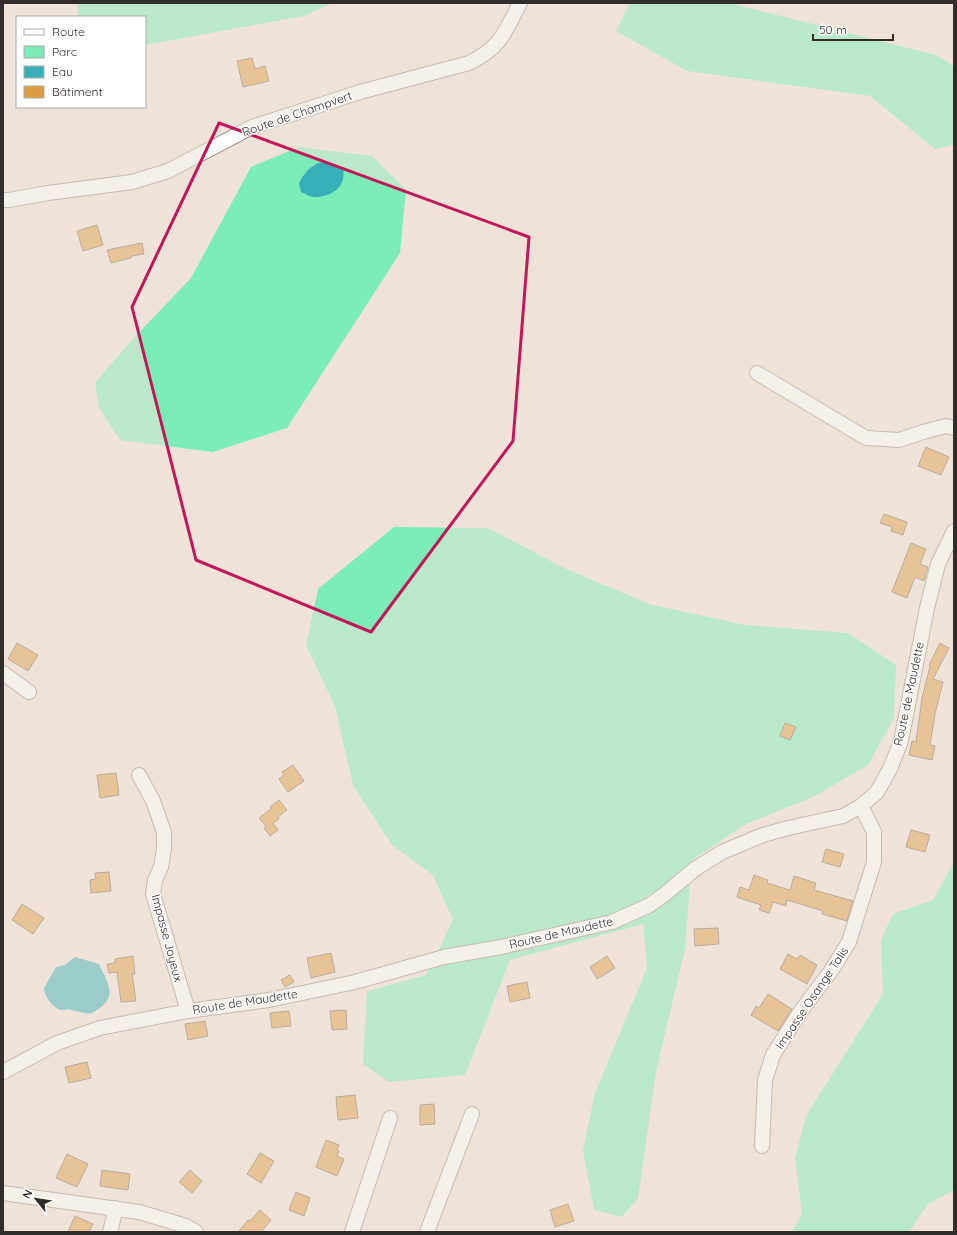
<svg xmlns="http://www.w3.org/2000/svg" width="957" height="1235" viewBox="0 0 957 1235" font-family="Quicksand,sans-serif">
<rect width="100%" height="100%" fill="#efe3d9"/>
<path fill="#7cecb9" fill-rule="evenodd" d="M77,3H332L304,16L145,45V17H78Z
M630,3H729L936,55L954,66V145L935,149L870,96L687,71L616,31Z
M299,147L372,156L406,189L400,253L287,428L213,452L120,440L99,408L95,383L130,342L191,278L251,167ZM323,163H329L344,174C343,190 330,194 316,197L309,170L313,165Z
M394,527L488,528L564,568L649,604L745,625L848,633L896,665L894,718L868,765L813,797L746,824L692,860L685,949L656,1072L638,1198L622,1217L594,1210L583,1150L595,1093L647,968L643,924L510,960L465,1075L389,1082L363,1064L367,991L426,975L453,920L433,875L391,844L353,785L335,706L306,645L318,589Z
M954,862V1190L928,1204L909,1232H792L802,1214L795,1158L806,1116L883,994L881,940L893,914L933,900Z"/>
<path fill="#38afb6" d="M318,163C328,162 335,164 343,168C347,186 333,196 317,197C311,198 306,194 301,192L299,183C303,175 309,167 318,163Z
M75,957L99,964C111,989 118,999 90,1014C83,1013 77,1011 71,1010C67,1009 64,1010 61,1010C53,1008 44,996 44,988L56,967L65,965Z"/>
<path fill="#db9d43" stroke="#71695e" d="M252,58L255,69L265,66L269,81L243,87L237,61Z
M97,225L103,245L83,251L77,231Z
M142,243L144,254L131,256V258L111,263L107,250Z
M926,447L949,457L941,475L918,466Z
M884,514L907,522L903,535L891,531L892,527L880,523Z
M911,543L926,549L920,564L928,567L924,581L915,577L907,598L892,592Z
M17,643L38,655L28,671L8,659Z
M940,643L949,648L933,679L943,682L935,714L930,745L935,746L932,760L909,755L912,741L916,742L922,698L930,666L929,665Z
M785,723L796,727L790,740L780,736Z
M293,765L304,781L288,792L279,779L284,775L282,772Z
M116,773L119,795L100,798L97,775Z
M279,800L287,810L278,817L279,819L273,823L278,830L270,836L264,828L266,826L259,818L271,809L270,807Z
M911,830L930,835L925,852L906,847Z
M826,849L844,854L840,867L822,862Z
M109,872L111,891L91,893L90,880L96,879L95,873Z
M754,875L768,880L767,883L790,890L794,876L816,883L814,890L853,901L847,921L822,914L823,911L787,900L786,906L773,902L769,913L759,910L761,905L737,897L740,887L749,890Z
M22,904L44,918L33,934L12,920Z
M718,928L719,944L695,946L694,929Z
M331,953L335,972L311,978L307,958Z
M788,954L797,959L800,955L817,965L807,984L780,969Z
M133,956L135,974H132L136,1001L121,1002L117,972L109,973L107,964L115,963V959Z
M607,956L615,968L597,979L590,967Z
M290,975L294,982L285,987L281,980Z
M527,982L530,998L510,1002L507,986Z
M768,994L792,1009L778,1031L751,1015L756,1006L759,1008Z
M346,1010L347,1029L332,1030L330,1011Z
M289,1011L291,1026L272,1028L270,1013Z
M205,1021L208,1036L188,1040L185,1024Z
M87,1062L91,1078L69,1083L65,1067Z
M355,1095L358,1118L338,1120L336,1097Z
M434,1104L435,1124L420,1125V1105Z
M326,1140L339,1145L337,1150L339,1151L337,1156L344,1159L337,1176L316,1167Z
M260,1153L274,1161L261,1183L247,1174Z
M67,1154L88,1164L77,1187L56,1178Z
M102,1170L130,1174L128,1190L100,1186Z
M190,1170L202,1181L192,1193L179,1182Z
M296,1192L310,1198L304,1216L289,1210Z
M568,1204L574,1221L555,1227L550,1210Z
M260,1210L271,1220L261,1232H238L248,1220L250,1221Z
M75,1216L93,1224L89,1232H68Z"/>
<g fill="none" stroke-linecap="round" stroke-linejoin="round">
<g stroke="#948980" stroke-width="16">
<path id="minor" d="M3,200H9L48,193L132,182L168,171L252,127L360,92L469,63C501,47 504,34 520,3
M757,373L866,438L899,440L923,432L946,426L954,428
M3,673L29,692
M139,775L153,801L164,832V849L161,867L155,880L153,894L188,1011
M3,1072L57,1043L100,1028L188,1011L269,1000L355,982L444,957L501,947L612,922L648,906L665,894L695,869L722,852L763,835L788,828L843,816L861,806L877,792L890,769L901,741L927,608L938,564L954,531
M762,1146L765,1080L773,1055L800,1012L831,971L849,942L874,862V832L861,806
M3,1193L139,1212L186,1226L196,1232
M110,1232L116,1208
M352,1232L390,1118
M427,1232L472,1114"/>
</g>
<use href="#minor" stroke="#fff" stroke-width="14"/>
</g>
<path d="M0 0H957V1235H0ZM219,123L529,237L513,441L371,632L196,560L132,307Z" fill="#efe3d9" fill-opacity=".55" fill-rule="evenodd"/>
<path fill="none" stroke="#c2185b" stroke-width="3" stroke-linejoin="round" d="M219,123L529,237L513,441L371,632L196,560L132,307Z"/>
<g text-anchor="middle" stroke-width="3" stroke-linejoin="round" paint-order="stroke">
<g font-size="12" fill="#322d2a" stroke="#fff">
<text transform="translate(297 114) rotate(-19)" y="4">Route de Champvert</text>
<text transform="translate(909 694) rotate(-78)" y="4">Route de Maudette</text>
<text transform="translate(561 933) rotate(-13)" y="4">Route de Maudette</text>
<text transform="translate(167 938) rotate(75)" y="4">Impasse Joyeux</text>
<text transform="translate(812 998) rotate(-56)" y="4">Impasse Osange Talis</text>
<text transform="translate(245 1002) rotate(-9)" y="4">Route de Maudette</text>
</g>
</g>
<rect width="957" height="1235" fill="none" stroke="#322d2a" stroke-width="8"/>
<rect x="16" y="16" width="130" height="92" fill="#ffffff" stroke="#adabaa"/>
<rect x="24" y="29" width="20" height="6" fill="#ffffff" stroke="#adabaa"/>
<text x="52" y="36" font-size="12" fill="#322d2a">Route</text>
<rect x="24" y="46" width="20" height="12" fill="#7cecb9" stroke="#adabaa"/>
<text x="52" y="56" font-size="12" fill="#322d2a">Parc</text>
<rect x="24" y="66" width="20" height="12" fill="#38afb6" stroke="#adabaa"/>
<text x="52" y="76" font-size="12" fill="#322d2a">Eau</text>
<rect x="24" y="86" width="20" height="12" fill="#db9d43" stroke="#adabaa"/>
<text x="52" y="96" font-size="12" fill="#322d2a">Bâtiment</text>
<g transform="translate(36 1199) rotate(300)" stroke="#ffffff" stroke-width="3" paint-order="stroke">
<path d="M0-3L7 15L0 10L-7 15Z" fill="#322d2a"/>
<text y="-6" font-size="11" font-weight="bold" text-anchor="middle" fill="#322d2a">N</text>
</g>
<path d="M813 34v6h80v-6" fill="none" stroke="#322d2a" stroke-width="2"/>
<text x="819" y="34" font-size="12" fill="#322d2a" stroke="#ffffff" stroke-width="3" paint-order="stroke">50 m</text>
</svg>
